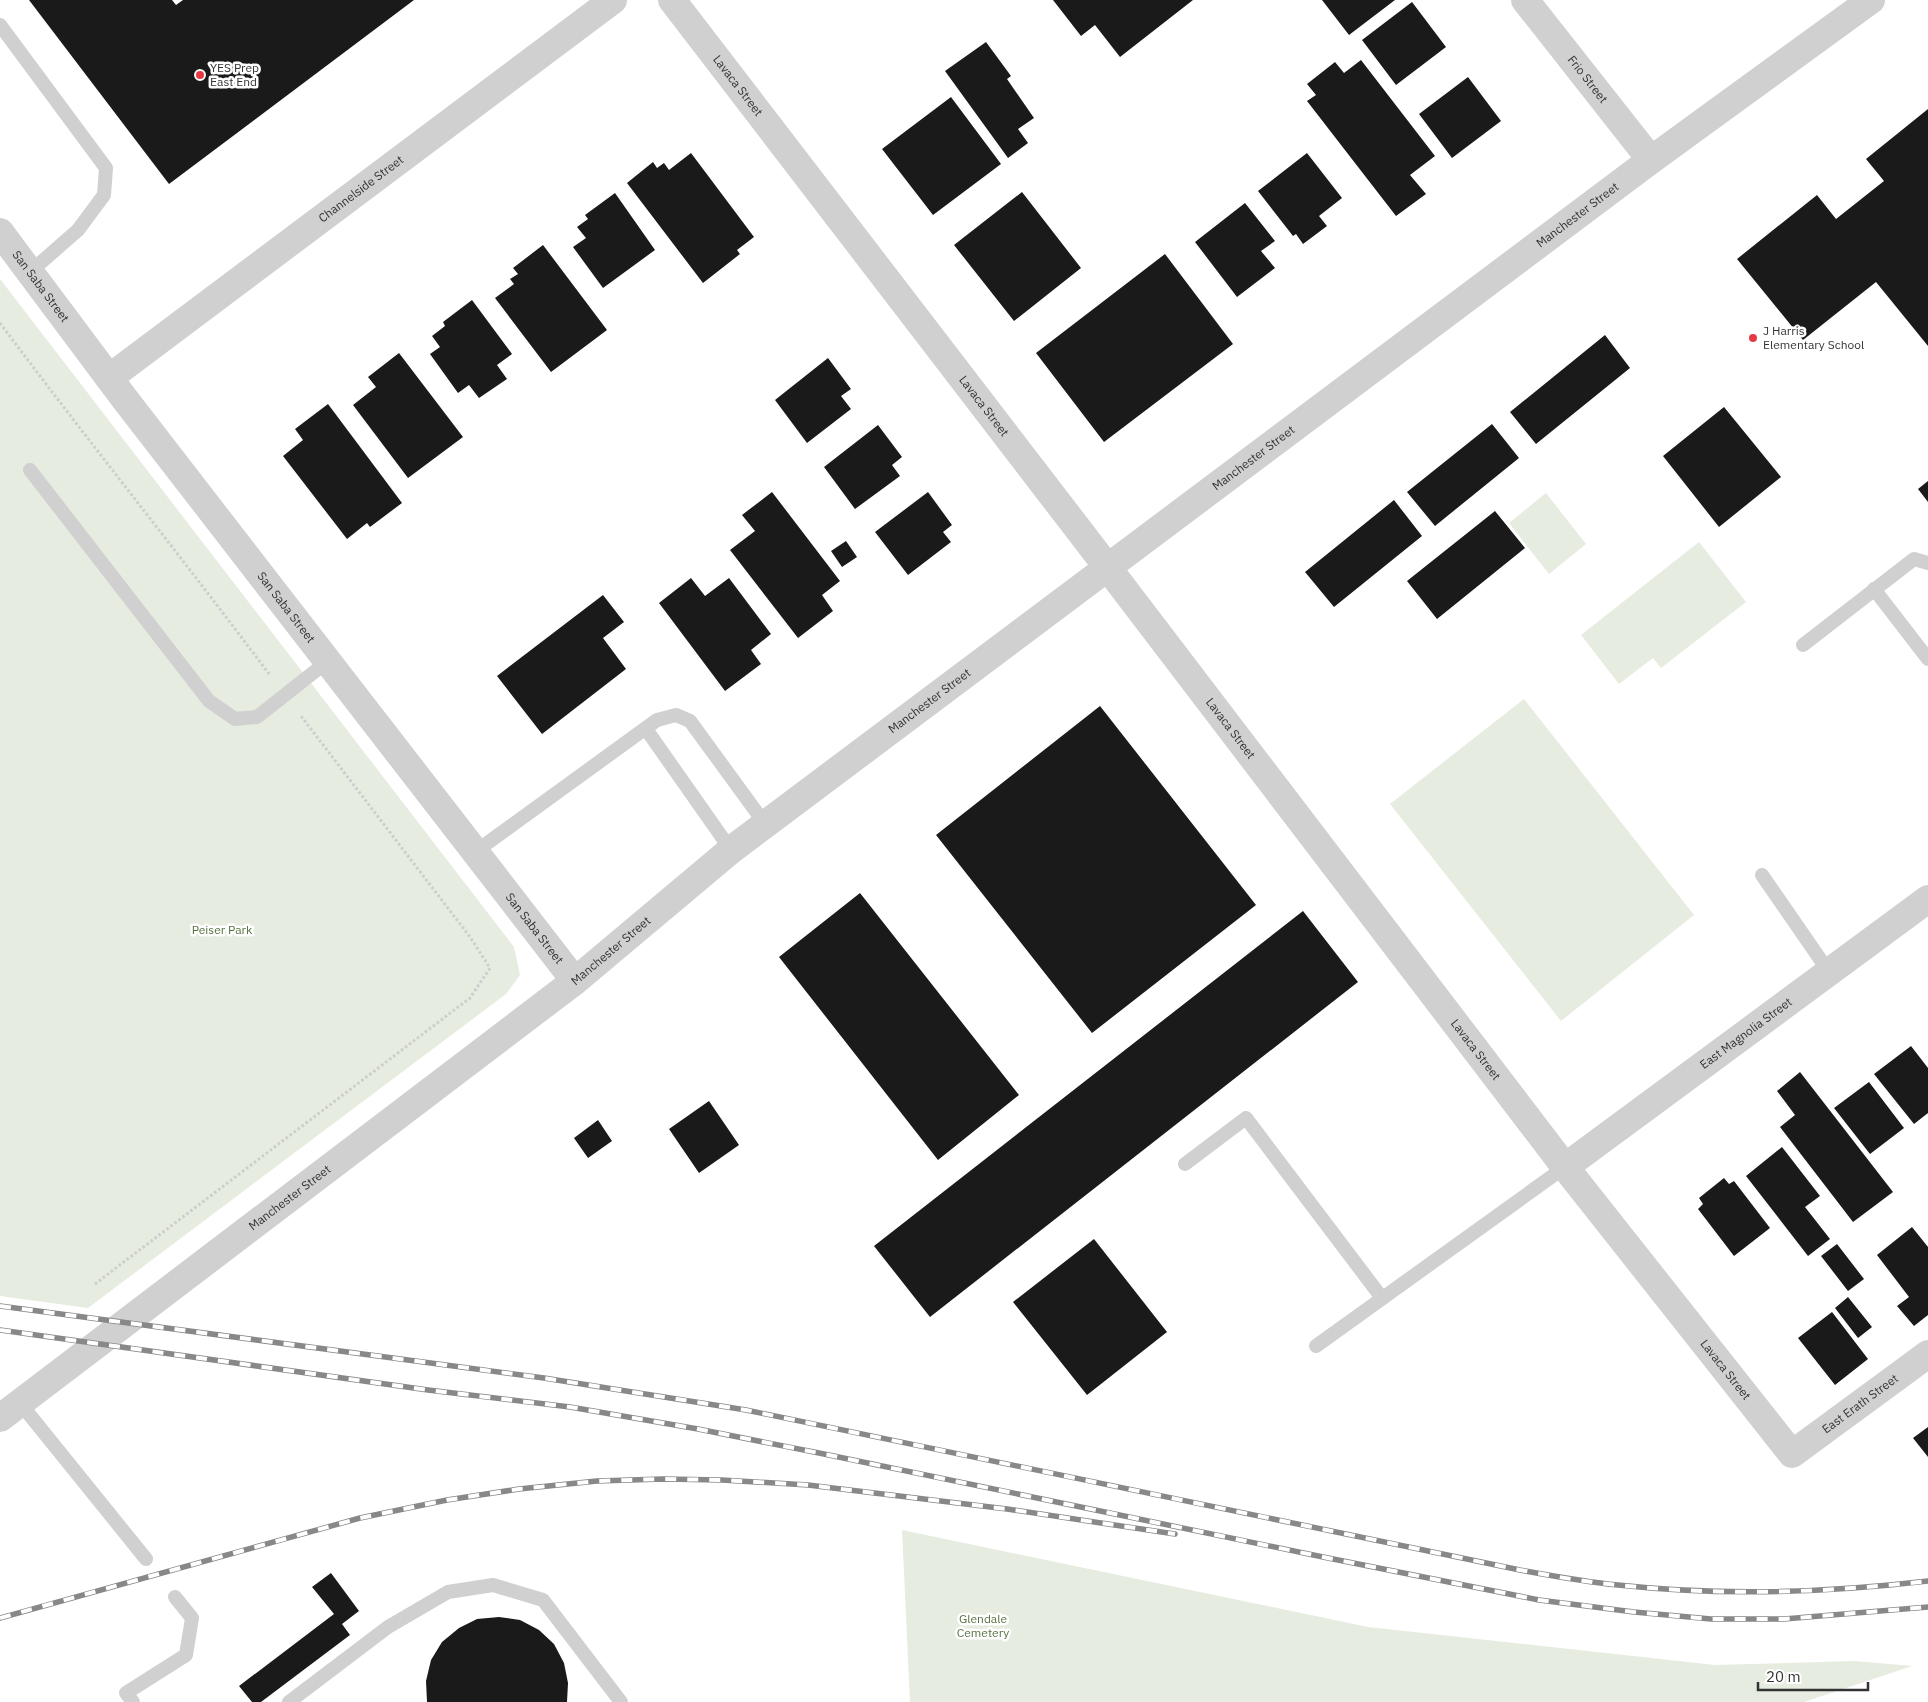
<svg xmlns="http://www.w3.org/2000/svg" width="1928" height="1702" viewBox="0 0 1928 1702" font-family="'IBM Plex Sans',sans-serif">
<rect width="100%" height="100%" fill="#fff"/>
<path fill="#e6ecdf" d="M0,279L514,947L520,975L506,994L88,1308L0,1296Z
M1546,493L1586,544L1549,574L1509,523Z
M1699,542L1746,602L1661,668L1653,658L1619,684L1581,635Z
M1524,699L1694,915L1561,1021L1390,804Z
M902,1530L1368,1627L1715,1665L1854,1661L1912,1666L1804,1702H910Z"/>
<path fill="#1a1a1a" d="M29,0H172L176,5L183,0H414L169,184Z
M1053,0H1193L1120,57L1095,25L1081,36Z
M1322,0H1395L1349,35Z
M1412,2L1446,47L1396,85L1362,40Z
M986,42L1011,76L1007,79L1034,118L1018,129L1028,143L1008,158L945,71Z
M1361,60L1435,156L1410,175L1426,194L1396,216L1307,101L1316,95L1307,84L1335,62L1344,73Z
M1468,77L1501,121L1452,158L1419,114Z
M951,97L1001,164L933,215L882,149Z
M1928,109V346L1876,282L1803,340L1737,259L1817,195L1836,219L1884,181L1866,159Z
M691,153L754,237L737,250L740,254L703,283L627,183L653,162L657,168L664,163L669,170Z
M1307,153L1342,198L1319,216L1327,226L1303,244L1296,234L1293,236L1258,191Z
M1022,192L1081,268L1014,321L954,245Z
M615,193L655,250L603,288L573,247L586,238L577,227L588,219L585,215Z
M1245,203L1275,241L1261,251L1275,268L1237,297L1195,242Z
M543,245L607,330L551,372L495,298L514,284L510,279L518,274L513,268Z
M1165,254L1233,344L1104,442L1036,353Z
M472,300L512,354L497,365L507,379L479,398L469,385L458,393L430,354L440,347L432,336L445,326L443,322Z
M1605,335L1630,368L1536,444L1510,412Z
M399,353L463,437L408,478L353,405L376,387L368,377Z
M828,358L851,389L841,396L851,409L807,443L775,400Z
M328,404L402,503L370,527L367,523L347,539L283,456L303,440L295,429Z
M1724,407L1781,477L1719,527L1663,456Z
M1492,424L1519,458L1435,526L1407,492Z
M878,425L902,457L892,465L900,476L855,509L824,467Z
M1928,481V502L1918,489Z
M772,492L840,581L822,595L833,611L798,638L730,550L755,531L742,515Z
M928,492L952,525L943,532L951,542L908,575L875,532Z
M1394,500L1422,536L1334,607L1305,572Z
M1495,511L1525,548L1437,619L1407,581Z
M846,541L857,557L842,567L831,551Z
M691,578L705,596L729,578L771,634L751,650L761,664L725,691L659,603Z
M603,595L624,622L603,638L626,669L542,734L497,676Z
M1100,706L1256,905L1092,1033L936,835Z
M860,893L1019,1095L938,1160L779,957Z
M1303,911L1358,982L930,1317L874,1246Z
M1911,1046L1928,1068V1113L1914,1124L1874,1074Z
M1800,1072L1893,1192L1853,1222L1780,1127L1795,1115L1777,1091Z
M1869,1082L1904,1128L1870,1154L1834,1108Z
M709,1101L739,1145L699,1173L669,1129Z
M598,1120L612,1141L588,1158L574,1138Z
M1782,1147L1820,1196L1805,1207L1830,1239L1808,1256L1746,1176Z
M1724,1178L1729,1184L1734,1181L1770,1228L1734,1256L1698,1209L1703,1204L1699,1198Z
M1912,1227L1928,1247V1315L1914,1326L1897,1306L1909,1297L1877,1255Z
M1094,1239L1167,1332L1087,1395L1013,1302Z
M1837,1244L1864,1279L1848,1291L1821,1256Z
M1848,1297L1872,1327L1858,1338L1835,1308Z
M1832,1312L1868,1359L1835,1385L1798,1338Z
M1928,1427V1457L1913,1438Z
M331,1573L359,1611L342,1624L350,1635L261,1702H252L239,1686L334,1614L312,1587Z
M499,1617L520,1620L539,1630L554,1644L564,1663L568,1683L567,1702H427L426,1681L431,1660L442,1642L459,1628L477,1619Z"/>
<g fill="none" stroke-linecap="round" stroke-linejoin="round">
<path stroke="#cdcdcd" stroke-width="3" stroke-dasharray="2.5 2.5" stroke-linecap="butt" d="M0,323C88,441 181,556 269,674
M95,1284L470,998L490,968L470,937L301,716"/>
<path stroke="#d0d0d0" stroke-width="14" d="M0,25L106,168L104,195L78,230L30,272
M30,470L209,701L235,719L257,717L328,661
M1874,589L1928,659
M1803,645L1914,559L1928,563
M646,729L731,850
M475,852L657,720L676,715L690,721L766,825
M1762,875L1829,972
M1185,1164L1246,1118L1382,1298
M1316,1346L1565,1167
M20,1403L146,1559
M133,1702L126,1693L186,1655L192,1618L175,1597
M289,1702L388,1627L448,1592L493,1585L543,1600L621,1702"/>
<g stroke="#d0d0d0" stroke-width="28">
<path id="s1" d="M672,0L1108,568L1565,1167L1792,1454L1928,1354"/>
<path id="s2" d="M1525,0L1651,160"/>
<path id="s3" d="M0,232L124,398L575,981"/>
<path id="s4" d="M109,378L613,0"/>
<path id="s5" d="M1565,1167L1928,899"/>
</g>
<path stroke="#d0d0d0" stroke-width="28" id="s6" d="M0,1418L575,981L731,850L1651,160L1871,0"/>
<g stroke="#888" stroke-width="5.5">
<path id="rail" d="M0,1306L544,1378L746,1410L1520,1570C1553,1576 1585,1582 1618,1585C1721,1596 1825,1593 1928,1581
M0,1330L428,1390L570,1407L698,1429L824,1454L1323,1557L1539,1600L1634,1612L1711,1619H1784L1928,1607
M0,1618L360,1518L447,1500L519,1489L597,1481L663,1479L722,1480L808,1485L1007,1509L1175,1534"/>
</g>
<use href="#rail" stroke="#fff" stroke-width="4" stroke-dasharray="11" stroke-linecap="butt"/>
</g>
<g fill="#e63946" stroke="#fff" stroke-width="2">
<circle cx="200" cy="75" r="5"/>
<circle cx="1753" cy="338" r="5"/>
</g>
<g text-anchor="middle" stroke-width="5" stroke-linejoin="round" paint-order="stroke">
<g font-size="12" fill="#333" stroke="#fff" text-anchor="start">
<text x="210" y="72">YES Prep<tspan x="210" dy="14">East End</tspan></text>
<text x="1763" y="335">J Harris<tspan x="1763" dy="14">Elementary School</tspan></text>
</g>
<g font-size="12" fill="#333" stroke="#fff">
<text dy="4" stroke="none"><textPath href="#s2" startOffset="101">Frio Street</textPath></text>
<text dy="4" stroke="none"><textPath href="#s1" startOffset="108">Lavaca Street</textPath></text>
<text dy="4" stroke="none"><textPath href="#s4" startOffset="315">Channelside Street</textPath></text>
<text dy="4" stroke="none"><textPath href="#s6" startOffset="1984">Manchester Street</textPath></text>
<text dy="4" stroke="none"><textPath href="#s3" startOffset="68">San Saba Street</textPath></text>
<text dy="4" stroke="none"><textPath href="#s1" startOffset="512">Lavaca Street</textPath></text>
<text dy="4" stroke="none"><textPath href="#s6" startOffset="1579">Manchester Street</textPath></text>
<text dy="4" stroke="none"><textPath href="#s3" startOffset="472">San Saba Street</textPath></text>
<text dy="4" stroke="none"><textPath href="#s6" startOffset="1174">Manchester Street</textPath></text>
<text dy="4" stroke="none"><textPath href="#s1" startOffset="918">Lavaca Street</textPath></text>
<text dy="4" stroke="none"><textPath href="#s3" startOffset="878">San Saba Street</textPath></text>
<text dy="4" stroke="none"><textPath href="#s6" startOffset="769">Manchester Street</textPath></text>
<text dy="4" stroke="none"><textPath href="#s5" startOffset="225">East Magnolia Street</textPath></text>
<text dy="4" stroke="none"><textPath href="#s1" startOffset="1322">Lavaca Street</textPath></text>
<text dy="4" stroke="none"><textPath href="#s6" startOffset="364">Manchester Street</textPath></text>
<text dy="4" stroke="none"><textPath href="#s1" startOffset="1728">Lavaca Street</textPath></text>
<text dy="4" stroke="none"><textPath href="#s1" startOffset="1920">East Erath Street</textPath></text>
</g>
<g font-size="12" fill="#56703f" stroke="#fff">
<text x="222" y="934">Peiser Park</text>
<text x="983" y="1623">Glendale<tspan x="983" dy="14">Cemetery</tspan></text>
</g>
</g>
<path d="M1758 1682v8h110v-8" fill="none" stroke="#333333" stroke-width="2.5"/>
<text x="1766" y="1682" font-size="15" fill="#333333" stroke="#ffffff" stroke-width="4" paint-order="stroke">20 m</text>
</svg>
